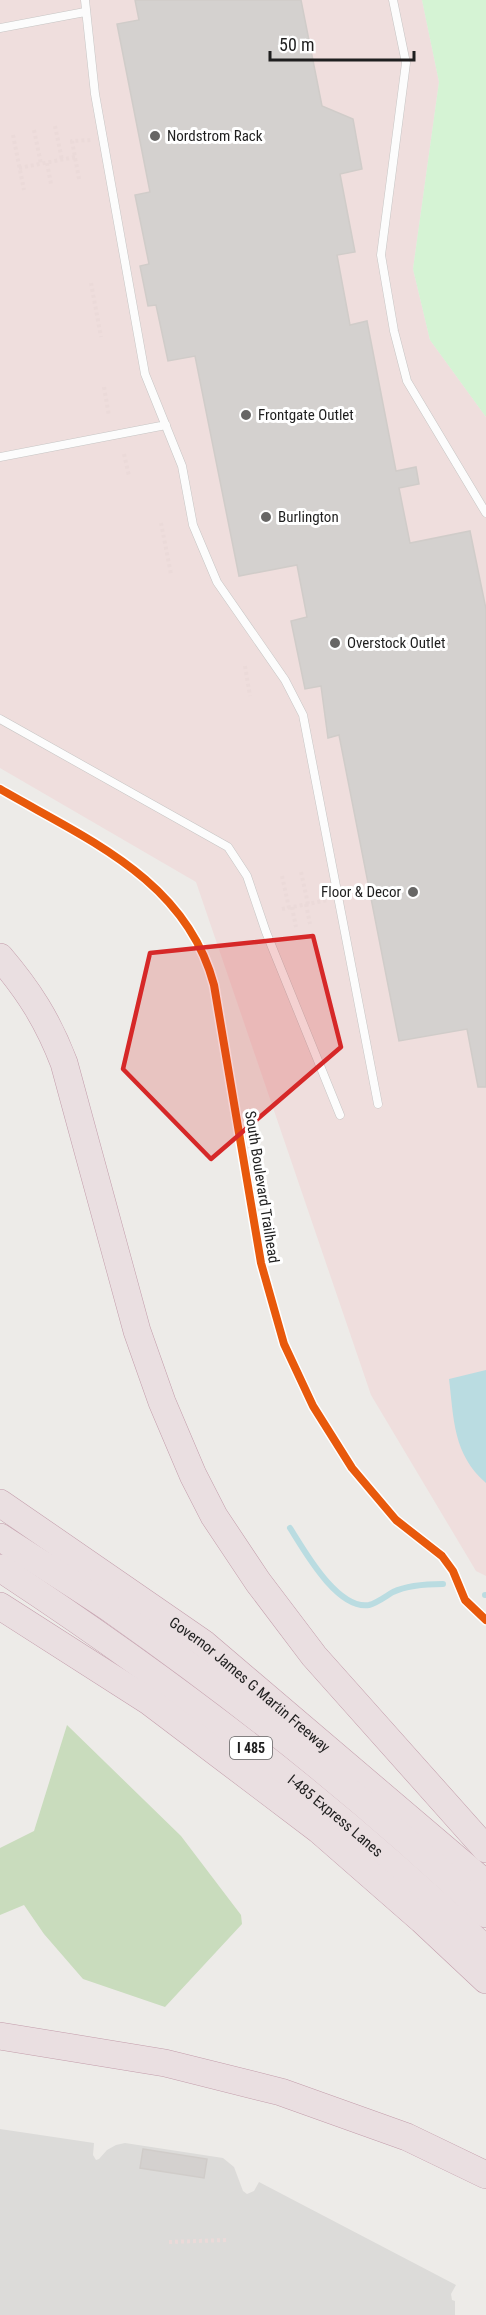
<svg xmlns="http://www.w3.org/2000/svg" width="486" height="2315" viewBox="0 0 486 2315" font-family="'Roboto Condensed',sans-serif">
<rect width="100%" height="100%" fill="#edebe8"/>
<path fill="#dcdbd9" d="M0,2129L94,2143L93,2155L96,2160L99,2159L107,2150L116,2145L125,2143L223,2158L234,2167L243,2191L247,2194L254,2191L259,2182L456,2285L451,2294L452,2300L455,2301V2315H0Z"/>
<path fill="#efdedd" d="M0,0H422L439,82L413,269L430,340L486,417V1576L476,1571L371,1395L196,882L0,768Z"/>
<path fill="#c9dcbd" d="M67,1725L181,1836L241,1915L242,1924L165,2007L83,1979L44,1934L24,1905L0,1915V1848L34,1831Z"/>
<path fill="#d5f3d4" d="M422,0H486V417L430,340L413,269L439,82Z"/>
<path fill="#badce1" d="M486,1370V1483C453,1454 454,1420 449,1379Z"/>
<g fill="none" stroke-linecap="round" stroke-linejoin="round">
<path stroke="#badce1" stroke-width="6" d="M290,1528C304,1550 337,1610 369,1605C377,1603 386,1596 393,1592C408,1585 427,1584 443,1584
M485,1595H486"/>
</g>
<path fill="#d4d1cf" stroke="#d0ccc9" stroke-width="1.5" d="M135,0H301L322,106L353,119L362,169L340,174L355,252L337,255L350,325L367,321L396,471L416,467L419,484L399,488L410,543L470,531L486,609V1087H478L467,1029L399,1041L339,735L328,738L321,686L305,689L291,621L307,617L297,565L239,576L195,356L168,361L156,305L148,306L140,266L149,264L135,195L150,192L117,24L139,20Z
M143,2149L207,2159L204,2178L140,2168Z"/>
<g fill="none" stroke-linecap="round" stroke-linejoin="round">
<g stroke="#c6c5c4" stroke-width="9">
<path id="lane" d="M85,0L95,94L145,374L182,466L193,525L217,582L285,680L303,715L378,1104
M393,0L406,63L381,255L394,331L407,381L486,513
M0,28L85,12
M0,457L166,425
M0,719L228,847L247,876L266,932L340,1115"/>
</g>
<g stroke="#c39dab" stroke-width="28">
<g id="highway">
<path d="M0,957C29,991 48,1021 64,1063L137,1331L162,1402L193,1475L214,1516L258,1582L314,1656L486,1849"/>
<path id="s1" d="M0,1503L203,1643L486,1884"/>
<path d="M0,1537C38,1562 77,1586 115,1612C245,1704 371,1804 486,1914"/>
<path id="s2" d="M0,1568C172,1681 337,1807 486,1950"/>
<path d="M0,1606L150,1702L319,1830L422,1920L486,1980"/>
<path d="M0,2036L165,2063L281,2092L407,2137L486,2175"/>
</g>
</g>
<path stroke="#ebdad9" stroke-width="4" stroke-dasharray="3 3" stroke-linecap="butt" d="M55,126L62,160
M34,130L41,164
M13,135L24,190
M47,163L51,184
M19,168L75,157
M79,179L72,141L91,140
M91,283L101,337
M104,387L109,416
M124,454L129,476
M161,523L171,574
M245,666L250,696
M301,872L308,904
M282,876L289,908
M306,904L310,924
M292,907L296,927
M282,909L328,900
M169,2242L227,2240"/>
<use href="#lane" stroke="#fcfcfc" stroke-width="8"/>
<use href="#highway" stroke="#eadfe1" stroke-width="27"/>
<g stroke="#fff" stroke-width="11">
<path id="cycleway" d="M0,789C86,839 186,879 214,985L261,1263L284,1344L313,1406L352,1468L396,1520L442,1556L453,1571L465,1600L486,1620"/>
</g>
<use href="#cycleway" stroke="#e8590c" stroke-width="8"/>
</g>
<path fill="#d62828" fill-opacity="0.2" stroke="#d62828" stroke-width="4.5" stroke-linejoin="round" d="M313,936L341,1047L211,1159L123,1069L150,953Z"/>
<g fill="#676665" stroke="#fff" stroke-width="2">
<circle cx="155" cy="136" r="6"/>
<circle cx="246" cy="415" r="6"/>
<circle cx="266" cy="517" r="6"/>
<circle cx="335" cy="643" r="6"/>
<circle cx="413" cy="892" r="6"/>
</g>
<g text-anchor="middle" stroke-width="6" stroke-linejoin="round" paint-order="stroke">
<rect fill="#fff" stroke="#626262" stroke-width="1.5" x="230" y="1737" width="42" height="22" rx="4.5"/>
<g font-size="14" font-weight="bold" fill="#1f1f1f">
<text x="251" y="1753">I 485</text>
</g>
<g font-size="15" fill="#1f1f1f" stroke="#fff" text-anchor="start">
<text x="167" y="141">Nordstrom Rack</text>
<text x="258" y="420">Frontgate Outlet</text>
<text x="278" y="522">Burlington</text>
<text x="347" y="648">Overstock Outlet</text>
<text x="401" y="897" text-anchor="end">Floor &amp; Decor</text>
</g>
<g font-size="15" fill="#1f1f1f" stroke="#fff">
<text transform="translate(262 1187) rotate(81)" y="5">South Boulevard Trailhead</text>
<text dy="5" stroke="none"><textPath href="#s1" startOffset="309">Governor James G Martin Freeway</textPath></text>
<text dy="5" stroke="none"><textPath href="#s2" startOffset="417">I-485 Express Lanes</textPath></text>
</g>
</g>
<path d="M270 51v9h144v-9" fill="none" stroke="#1f1f1f" stroke-width="3"/>
<text x="279" y="51" font-size="18" fill="#1f1f1f" stroke="#ffffff" stroke-width="4.5" paint-order="stroke">50 m</text>
</svg>
